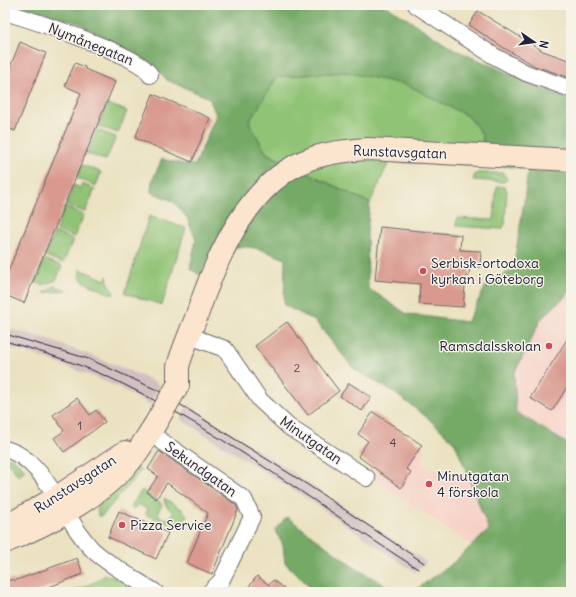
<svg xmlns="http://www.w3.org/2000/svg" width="576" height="597" viewBox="0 0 576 597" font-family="Delius,sans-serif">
<rect width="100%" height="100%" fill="#f7f3e8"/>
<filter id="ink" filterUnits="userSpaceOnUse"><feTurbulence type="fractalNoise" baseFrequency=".025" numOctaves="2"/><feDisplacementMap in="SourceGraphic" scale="8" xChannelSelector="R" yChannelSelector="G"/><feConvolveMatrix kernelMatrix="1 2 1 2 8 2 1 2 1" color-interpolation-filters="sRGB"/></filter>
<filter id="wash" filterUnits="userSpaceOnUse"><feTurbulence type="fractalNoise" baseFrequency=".012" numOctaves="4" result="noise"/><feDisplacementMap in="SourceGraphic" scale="16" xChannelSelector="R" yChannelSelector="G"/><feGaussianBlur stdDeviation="0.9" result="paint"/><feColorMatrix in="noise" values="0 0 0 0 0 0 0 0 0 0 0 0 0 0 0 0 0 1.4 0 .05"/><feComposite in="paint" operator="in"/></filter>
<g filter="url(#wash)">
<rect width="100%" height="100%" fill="#ebe2c1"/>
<path fill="#f7d1c6" d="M571,291V446L516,412L514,374L541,319Z
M373,412L427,450L421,464L431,471L441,469L475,478L477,501L491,514L490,558L373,478L379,471L358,456L368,441L358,434Z"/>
<path fill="#d2bfbf" d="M5,328L41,337L90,355L140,375L160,385L150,405L118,387L84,373L32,354L5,347Z
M188,405L270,458L427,562L415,572L300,494L180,419Z"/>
<path fill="#90c374" stroke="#597258" d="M345,72L407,84L469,117L482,134L487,165L389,162L370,203L266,153L249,122L277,77Z
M107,104L127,111L118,133L98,126Z
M97,130L116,137L106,160L87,154Z
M82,165L101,172L96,186L77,178Z
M478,173H504L507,180L503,182L473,180L475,174Z
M82,184L95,189L85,212L66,205L74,185L80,188Z
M498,186L505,187L507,190L505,224L502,229L456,226L457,218L494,220L496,190Z
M65,207L84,215L74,237L56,230Z
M149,216L186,228L162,305L125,293Z
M55,232L73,240L63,263L45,256Z
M44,259L62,266L56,280L43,285L35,282Z
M80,269L105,280L107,276L109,285L114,292L113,295L84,282L79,277Z
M54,286L67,290L44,293Z
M5,457L12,458L25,470L18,476Z
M135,467L141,470L102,516H98L97,508L99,501Z
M142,490L152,498L159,501L162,506L158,511L160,518L169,519L173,513L172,511L166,506L164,498L183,510L187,516C185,522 181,525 174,525L146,515L147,509L138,504L134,509L132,508L131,506Z
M105,575L121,580L139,592H73L95,582Z"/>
<path fill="#74a966" stroke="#4b6650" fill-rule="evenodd" d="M17,5H385L456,50L550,92L571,100V291L541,319L514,374L516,412L571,446V592H413L454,562L489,530L455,443L428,418L392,391L354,369L315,321L284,305L285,259C254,246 248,244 214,250L200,275L190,269L196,239L187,218L173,201L151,192L152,181L162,159L187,165H195L216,115L209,98L167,80L154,65L79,23ZM345,72L407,85L469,117L482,134L487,165L528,168L524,202L513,270L488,282L467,322L407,314L368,288L367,233L370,203L266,153L249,122L277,77Z
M287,517L355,568L396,591L401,592H311L308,585L285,563L283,545L275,530Z"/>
<g id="blocks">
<path fill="#d9998e" d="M478,11L543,51L571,61V78L535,66L504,48L469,25Z
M20,42L46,53L15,131L5,127V80Z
M75,63L85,67V69L115,82L24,303L5,295V279L81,93L65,86Z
M153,94L210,118L192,162L135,138Z
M380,227L461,235L460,250L481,251L480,267L470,266L469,276H466L463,307L419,304L420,284L375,280Z
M287,322L339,391L308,415L255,346Z
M571,333V381L552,411L530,398Z
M349,383L371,397L362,411L340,396Z
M77,398L90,415L96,410L105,422L64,452L54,438L64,431L53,415Z
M373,412L422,445L406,469L411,472L401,488L358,456L368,441L358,434Z
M159,451L236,505L238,510L212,574L187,563L208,513L167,483L156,499L147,492L158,476L148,469Z
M119,511L168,533L156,559L108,537Z
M77,558L83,574L36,592H5V582L13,579L14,581Z
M257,576L269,585L273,580L289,592H245Z"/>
</g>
</g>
<g filter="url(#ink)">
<use href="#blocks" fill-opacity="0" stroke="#68656a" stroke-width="1"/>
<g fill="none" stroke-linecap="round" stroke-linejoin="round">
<g stroke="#68656a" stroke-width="18">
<path id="street" d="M416,5L494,56L526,73L571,89
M5,12C28,19 144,56 150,75
M190,336L225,349L260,400L289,427L367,478
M150,433L244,499L252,517L221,581L210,592
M5,449C47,459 65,524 94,551C112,567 135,579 155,592"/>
</g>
<g stroke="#68656a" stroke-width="24">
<path id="secondary" d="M178,385C178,379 178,373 178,367C181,353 193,327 198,312C217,256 249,181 310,159C329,152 349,150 369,149L571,160
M5,527L57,497L125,452
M5,542C50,523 95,500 128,464C138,453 146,438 154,426"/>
</g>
<use href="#street" stroke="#fff" stroke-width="16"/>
<use href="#secondary" stroke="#fce5cf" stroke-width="22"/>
<path stroke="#22223b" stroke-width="1" d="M5,334L89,359L157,390L311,487L424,563
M5,341C46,353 87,366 125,385C228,436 321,508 418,569"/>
<g stroke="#68656a" stroke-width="24" stroke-linecap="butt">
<path id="secondary-bridge" d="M154,426L178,385"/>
</g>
<use href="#secondary-bridge" stroke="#fce5cf" stroke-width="22"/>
</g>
</g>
<g fill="#d1495b" stroke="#f7f3e8" stroke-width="1.5">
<circle cx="423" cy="271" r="4"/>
<circle cx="549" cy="346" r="4"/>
<circle cx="429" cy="484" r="4"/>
<circle cx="122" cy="525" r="4"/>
</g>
<g text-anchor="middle" stroke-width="3" stroke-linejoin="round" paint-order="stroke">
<g font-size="12" fill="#504050">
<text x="297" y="372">2</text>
<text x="80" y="430">1</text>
<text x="393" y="447">4</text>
</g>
<g font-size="14" fill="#22223b" stroke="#f7f3e8">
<text transform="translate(91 44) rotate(22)" y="5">Nymånegatan</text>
<text transform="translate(400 152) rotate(2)" y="5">Runstavsgatan</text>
<text transform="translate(311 440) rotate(35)" y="5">Minutgatan</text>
<text transform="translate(201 469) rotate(35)" y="5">Sekundgatan</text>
<text transform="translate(75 484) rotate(-33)" y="5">Runstavsgatan</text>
</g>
<g font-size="14" fill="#22223b" stroke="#f7f3e8" text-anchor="start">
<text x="431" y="268">Serbisk-ortodoxa<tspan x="431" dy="16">kyrkan i Göteborg</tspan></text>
<text x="541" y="351" text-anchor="end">Ramsdalsskolan</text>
<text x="437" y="481">Minutgatan<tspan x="437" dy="16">4 förskola</tspan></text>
<text x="130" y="530">Pizza Service</text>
</g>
</g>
<rect width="576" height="597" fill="none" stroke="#f7f3e8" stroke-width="20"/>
<g transform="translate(534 42) rotate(103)" stroke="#f7f3e8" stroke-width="3" paint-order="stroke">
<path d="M0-3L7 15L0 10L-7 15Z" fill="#22223b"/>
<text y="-6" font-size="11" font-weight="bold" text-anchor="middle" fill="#22223b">N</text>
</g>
</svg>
